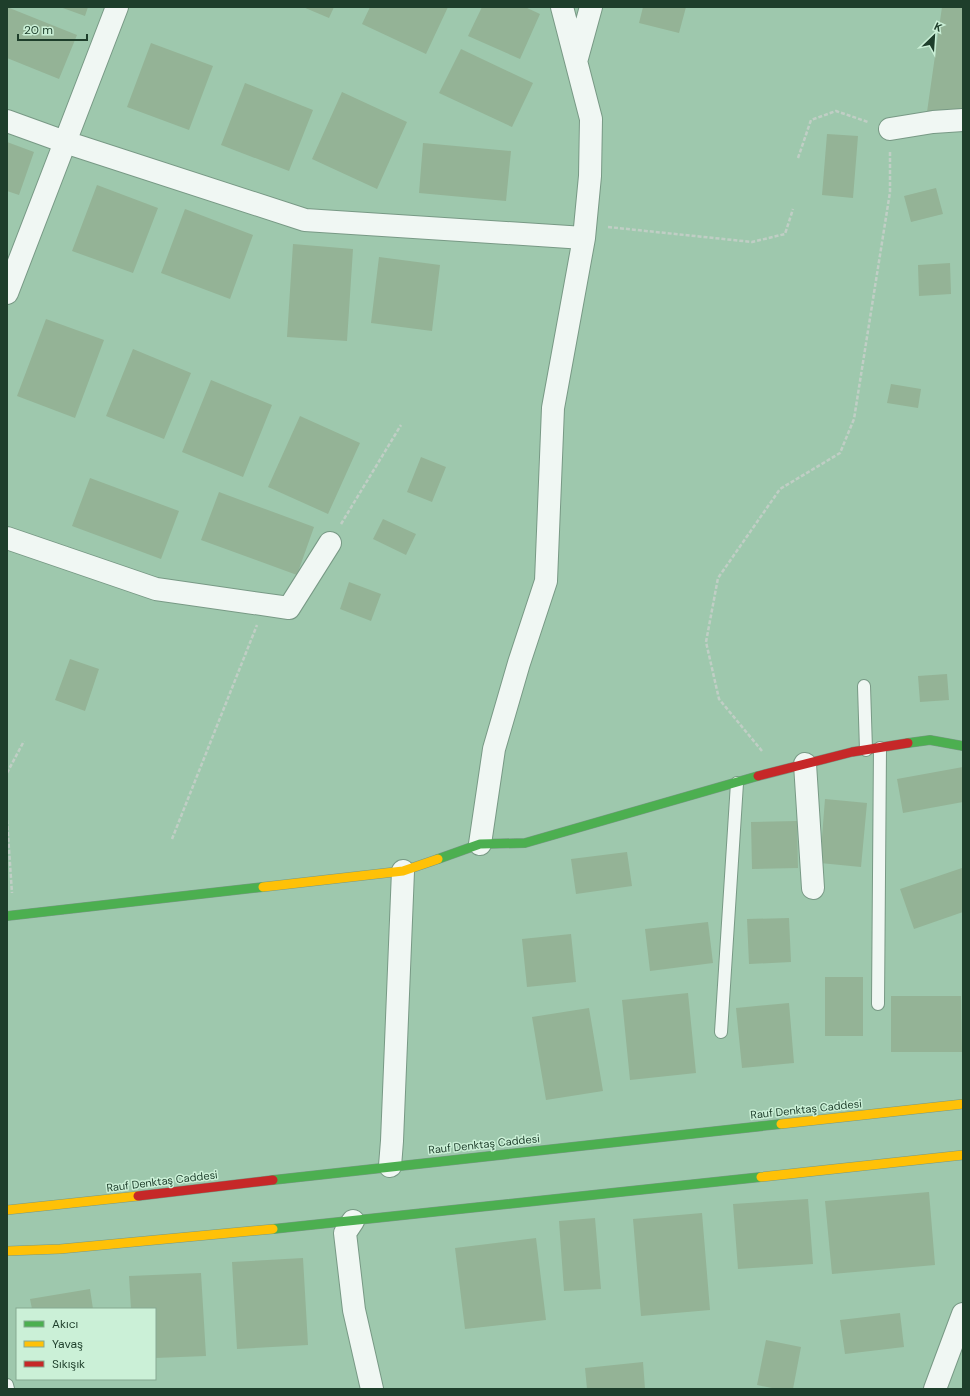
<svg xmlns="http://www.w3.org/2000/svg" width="970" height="1396" viewBox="0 0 970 1396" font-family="'DM Sans',sans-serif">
<rect width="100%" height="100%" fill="#9ec8ad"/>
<path fill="#94b396" d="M7,7L77,35L59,79L7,58Z
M60,7H88L85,16Z
M303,7H334L329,18Z
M370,7H448L426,54L362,24Z
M482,7H525L540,14L520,59L468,36Z
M643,7H686L679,33L639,23Z
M942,7H963V110L927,112Z
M151,43L213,66L189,130L127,107Z
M461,49L533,83L512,127L439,93Z
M245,83L313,110L289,171L221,145Z
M342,92L407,122L377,189L312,159Z
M827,134L858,136L853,198L822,195Z
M7,142L34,152L19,195L7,191Z
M423,143L511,151L506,201L419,193Z
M97,185L158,208L133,273L72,251Z
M936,188L943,214L911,222L904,196Z
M185,209L253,235L230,299L161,273Z
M293,244L353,249L347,341L287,337Z
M379,257L440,265L432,331L371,323Z
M950,263L951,294L919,296L918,265Z
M46,319L104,340L75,418L17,396Z
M133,349L191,373L164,439L106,416Z
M211,380L272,405L243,477L182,452Z
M891,384L921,389L918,408L887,403Z
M300,416L360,443L328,514L268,487Z
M421,457L446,467L432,502L407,492Z
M90,478L179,511L161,559L72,526Z
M219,492L314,527L297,575L201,540Z
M383,519L416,534L406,555L373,539Z
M349,582L381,594L371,621L340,609Z
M70,659L99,669L85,711L55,700Z
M947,674L949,700L920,702L918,676Z
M963,767V802L903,813L897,779Z
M825,799L867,803L861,867L820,863Z
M797,821L798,868L752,869L751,822Z
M627,852L632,886L576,894L571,859Z
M962,868L963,912L914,929L900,889Z
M789,918L791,962L749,964L747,919Z
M708,922L713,963L650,971L645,929Z
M571,934L576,982L527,987L522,939Z
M825,977H863V1036H825Z
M688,993L696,1073L630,1080L622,1000Z
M891,996H961L962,1052H891Z
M789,1003L794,1063L742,1068L736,1008Z
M589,1008L603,1091L546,1100L532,1017Z
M929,1192L935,1265L832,1274L825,1201Z
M808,1199L813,1264L738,1269L733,1204Z
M702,1213L710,1310L641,1316L633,1219Z
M595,1218L601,1289L564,1291L559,1221Z
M536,1238L546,1320L465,1329L455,1248Z
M303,1258L308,1345L237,1349L232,1262Z
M201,1273L206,1356L155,1358V1309H131L129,1276Z
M90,1289L93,1309H32L30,1299Z
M900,1313L904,1347L845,1354L840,1320Z
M766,1340L801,1347L793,1389H777L757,1385Z
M643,1362L645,1389H587L585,1368Z"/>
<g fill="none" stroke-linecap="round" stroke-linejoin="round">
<g stroke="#789985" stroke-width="14">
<path id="lane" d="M864,686L866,750
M878,1004L880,748
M721,1032L737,783
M7,1385L8,1389"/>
</g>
<g stroke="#789985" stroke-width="24">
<path id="street" d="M577,58L591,7
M7,121L65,142L305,220L584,238
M890,129L933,122L963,120
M7,293L117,7
M7,538L156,589L289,608L330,543
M805,764L813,888
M480,844L494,749L519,663L546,581L553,408L584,238L590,176L591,119L562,7
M390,1166L392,1141L403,871
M353,1221L345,1233L354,1310L372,1389
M935,1389L963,1314"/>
</g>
<g stroke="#789985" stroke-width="10">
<path id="fast" d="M908,743L930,740L963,746
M438,859L480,844L525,843L758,776
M7,916L263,887
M273,1180L781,1124
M273,1229L761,1177"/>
</g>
<g stroke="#789985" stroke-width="10">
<path id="slow" d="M263,887L403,871L438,859
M781,1124L963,1104
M761,1177L963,1155
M7,1210L138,1196
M7,1251L60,1249L273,1229"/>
</g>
<g stroke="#789985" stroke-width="10">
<path id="jam" d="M758,776L852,752L908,743
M138,1196L273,1180"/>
</g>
<path stroke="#c0cec5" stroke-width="2.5" stroke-dasharray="4 2" stroke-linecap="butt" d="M798,158L811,120L836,111L868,122
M608,227L752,242L785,234L793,209
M341,524L401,425
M762,751L719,699L706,642L718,578L780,489L840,453L854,419L890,192V151
M7,773L24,741
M7,820L12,893
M172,839L257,625"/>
<use href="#lane" stroke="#f0f7f3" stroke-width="12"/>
<use href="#street" stroke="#f0f7f3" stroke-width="22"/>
<use href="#fast" stroke="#4caf50" stroke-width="9"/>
<use href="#slow" stroke="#ffc107" stroke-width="9"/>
<use href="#jam" stroke="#c62828" stroke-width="9"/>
</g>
<g text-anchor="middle" stroke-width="3" stroke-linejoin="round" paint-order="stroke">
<g font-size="11" fill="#1e3e2b" stroke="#cbf0d7">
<text transform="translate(806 1109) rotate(-6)" y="4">Rauf Denktaş Caddesi</text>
<text transform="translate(484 1144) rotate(-6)" y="4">Rauf Denktaş Caddesi</text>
<text transform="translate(162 1181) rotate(-7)" y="4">Rauf Denktaş Caddesi</text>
</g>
</g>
<rect width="970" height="1396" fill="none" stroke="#1e3e2b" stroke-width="16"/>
<rect x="16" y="1308" width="140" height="72" fill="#cbf0d7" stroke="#86a992"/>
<rect x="24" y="1321" width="20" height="6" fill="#4caf50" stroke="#86a992"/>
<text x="52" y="1328" font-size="12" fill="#1e3e2b">Akıcı</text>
<rect x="24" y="1341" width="20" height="6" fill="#ffc107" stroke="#86a992"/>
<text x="52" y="1348" font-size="12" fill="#1e3e2b">Yavaş</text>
<rect x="24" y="1361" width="20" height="6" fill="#c62828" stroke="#86a992"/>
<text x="52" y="1368" font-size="12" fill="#1e3e2b">Sıkışık</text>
<g transform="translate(934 36) rotate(25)" stroke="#cbf0d7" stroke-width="3" paint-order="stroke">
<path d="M0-3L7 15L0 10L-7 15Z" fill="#1e3e2b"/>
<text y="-6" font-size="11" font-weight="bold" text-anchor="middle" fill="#1e3e2b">K</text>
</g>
<path d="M18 34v6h69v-6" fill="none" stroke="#1e3e2b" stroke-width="2"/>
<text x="24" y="34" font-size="12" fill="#1e3e2b" stroke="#cbf0d7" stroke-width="3" paint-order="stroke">20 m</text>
</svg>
